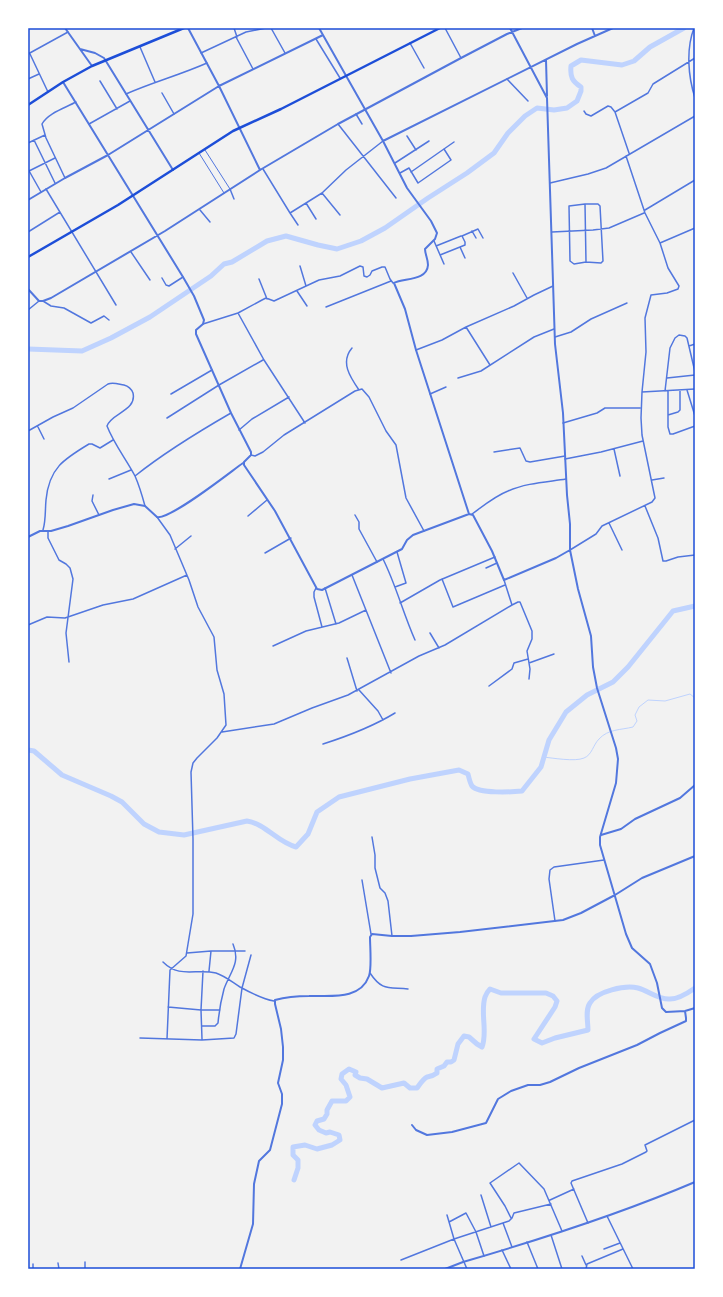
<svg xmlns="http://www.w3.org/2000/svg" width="723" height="1297" viewBox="0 0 723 1297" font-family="Commissioner,sans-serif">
<rect width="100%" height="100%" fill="#f2f2f2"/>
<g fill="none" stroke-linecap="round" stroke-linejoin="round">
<path stroke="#bfd3fe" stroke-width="1" d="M543,757C553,758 575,762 584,758C592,755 593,745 599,739C608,729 621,730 633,727L637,721L635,715L639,707L648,700L665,701L690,694L695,698"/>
<path stroke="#bfd3fe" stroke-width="5" d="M28,349L82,351L111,338L150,317L211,276L224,264L232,262L267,241L286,236L318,245L337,249L361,241L385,228L428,198L467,173L494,153L508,133L525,116L537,108L554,110L567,108L577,101L581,91V87C572,81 570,77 571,66L581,60L622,65L634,61L650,47L684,28
M28,750L34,751L62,775L111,796L122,802L144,824L159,832L184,835L247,821C266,824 277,842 296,847L308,834L317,812L339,797L410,779L459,770L468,774C469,778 470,783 472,786C479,794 512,792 522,791L541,767L549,740L566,712L587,695L613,682L628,667L673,611L695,606
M294,1180L298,1168V1160L293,1155V1147L305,1145L317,1149L332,1145L340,1140L339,1135L330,1132L326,1133L319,1130L315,1125L317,1121L324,1119L327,1114V1110L332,1101H346L350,1097L346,1085L341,1079L342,1074L349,1069L356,1072L355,1075L360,1078L367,1079L382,1088L404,1083L410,1088H417C420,1084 423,1079 427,1077C432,1076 433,1076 437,1073V1069L444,1066L447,1062H451L454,1060L458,1044L464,1036L469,1037L477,1044L482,1047C488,1032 480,1013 485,997C486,994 488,991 490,989L501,993H546L553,996L557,1001L555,1007L534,1039L542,1043L555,1038L588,1030C588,1022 585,1010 590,1003C597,991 625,985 638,988C649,991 659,1000 670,999C679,999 688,993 695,988"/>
<path stroke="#5277de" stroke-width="1" d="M205,150L230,189
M199,153L224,193"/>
<path stroke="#5277de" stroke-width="1.5" d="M234,28L237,37
M271,28L285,53
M445,28L461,58
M694,28C686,49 688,76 695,98
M236,37L253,69
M316,39L340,78
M410,43L424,68
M140,47L155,82
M201,53L246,32L266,28
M28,54L68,32
M30,54L48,92
M28,79L39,74
M507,79L528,101
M100,81L117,109
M162,93L174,114
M126,94C153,82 180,75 207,63
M584,111L586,114L591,116L608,106L611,107L615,112
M356,114L362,124
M89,124L130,101
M338,124L396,198
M407,136L416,150
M34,140L55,183
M28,143L45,135
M629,153L615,112L648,93L653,84L695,58
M395,163L429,141
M28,169L41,192
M263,169L290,213L322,193L346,170L383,141
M29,171L55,158
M411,172L454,142
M400,173L409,168L418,183L451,160L444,149
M65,178L46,138L42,124C48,113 65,108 76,102
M550,183L588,174L606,168L695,116
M46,189L116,305
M230,189L234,199
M322,193L340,215
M306,203L316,219
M585,204H598L600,206L603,261L601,263L586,262Z
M585,204L569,206L570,261L574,264L586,262
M200,210L210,222
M645,210L695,180
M290,213L298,225
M472,231L476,238
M28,232L60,212
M552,232L593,230L609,228L644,213
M462,236L478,229L483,238
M434,241L444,264
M660,243L695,228
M436,246L461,236H462L465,242V245L440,255
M460,247L465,258
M131,252L150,280
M300,266L306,286
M513,273L527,298
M162,278L166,285L169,286L183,277
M259,279L267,299
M297,291L307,306
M43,301L51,306L64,308L91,323L104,316L109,320
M326,307L391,281
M28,310L39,301
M238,313L264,360L305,423
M203,324L238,313L262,300L266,298L274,301L319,280L340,276L360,266L363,267L364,276L367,277L370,275L372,271L382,267H385L390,279L393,283
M466,327L490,365
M555,337L571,332L591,319L627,303
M689,346L695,344
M352,348C340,362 350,377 359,390
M416,350L442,340L466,327L514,306L534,295L553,286
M458,378L481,371L534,337L554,329
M667,378L695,375
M687,390L695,416
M665,391L670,348L675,338L679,335L685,336L687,338L695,372
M668,391V427L670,434H673L695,426
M642,392L695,389
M171,394L212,370
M430,394L446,387
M668,415L678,412L680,410V390
M167,418L219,385L263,360
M563,423L597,413L605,408H640
M38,427L44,439
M239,430L252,419L289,397
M28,431L53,417L73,408L108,384C113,382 118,384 124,385C128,386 131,388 133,393C137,411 111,413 107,426C114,444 126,459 135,476C139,485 142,495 145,506
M614,449L620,476
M494,452L520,448L526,461L530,462L565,456
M251,455L255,456L263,452L284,435L355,391L362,389L369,397L386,431L396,445L406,498L424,531
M565,459L601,452L643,441
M135,476C165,452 198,432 231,413
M109,479L131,470
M652,480L664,478
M93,495L92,501L99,515
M645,506L658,538L663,561H666L678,557L695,555
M472,514C483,506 495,496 508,491C526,483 547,482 566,479
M355,515L359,522V529L377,562
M248,516L267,500
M157,517L170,535L189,580L198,607L214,637L217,670L224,694L226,725L217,738L197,758L193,763L191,772L193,839V914L186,956L170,970L167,1039
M609,523L622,550
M43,530C46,520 45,510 46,500C49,468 64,459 89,444H92L100,448L113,440
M48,531V538L59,560L66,564L70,568L73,579L66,633L69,662
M175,549L191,536
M570,550L596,534L602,526L652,502L655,498L642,435L641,418L642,392L646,352L645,318L651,295L667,293L678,289L679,286L668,268L660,243L645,213L626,156
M265,553L291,538
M383,559C396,585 403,613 415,640
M486,568L497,563
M352,575L391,673
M442,579L453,607L505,585
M395,587L406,583L397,552
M316,588L314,592V597L322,627
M325,588L336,624
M400,603L440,580L495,557
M512,605L518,602H520L532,631V639L527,651L530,669L529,679
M28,625L47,617L65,618L103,605L133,599L187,575
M430,633L439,648
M273,646L306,631L339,623L366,610
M347,658L357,691
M529,663L554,654
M489,686L512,669L514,663L528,659
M359,690L378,711L383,720
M222,732L274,724L312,708L348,695L419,656L445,645L512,605L504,580
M323,744C348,736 372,727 395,713
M372,837L375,855V868L380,888L385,893L388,901L392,936
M362,880L371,934
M555,921L549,879L550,870L554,867L604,860
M187,953L211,951H245
M163,962C180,979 196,968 216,973C225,976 232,982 240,987C251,993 262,999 274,1001
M209,971L211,951
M370,973C382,991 388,987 408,989
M168,1007L201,1010H220
M202,1026H215L218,1023C219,1012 221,1000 224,989C230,972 241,963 233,944
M140,1038L202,1040L234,1038L236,1034L242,988L251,955
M202,1039L201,1010L203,971
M481,1195L491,1227
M550,1200L574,1189
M447,1215L454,1239L467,1269
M607,1216L633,1269
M511,1218L505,1206L490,1183L519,1163L544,1189L562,1231
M449,1222L466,1213L476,1232L484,1256
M503,1223L512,1247
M588,1223L571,1183L572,1181L622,1164L646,1152L647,1151L645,1145L695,1120
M551,1235L562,1269
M527,1242L538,1269
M604,1249L620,1243
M502,1250L511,1269
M582,1256L586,1265
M401,1260L454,1239L509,1221L512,1218L514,1213L551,1204
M58,1263L59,1269
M33,1264V1269
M85,1269V1262
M586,1269L587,1264L623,1249"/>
<path stroke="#5277de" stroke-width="2" d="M65,28L92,66
M188,28L219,86L260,170
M319,28L383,141L407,188L431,221L437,233L435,239L425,249C425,254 428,259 428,265C427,281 404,278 394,283L405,309L416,350L469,514
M510,28L547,98L555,344L563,413L567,495L570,524V550L578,589L591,636L593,667L597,688L616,748L618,759L616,783L600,837V845L626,934L632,948L650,964L657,983L662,1008L666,1012L685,1011L695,1008
M592,28L595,36
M80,49L95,53L104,58L173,170
M546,60L547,96
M63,82L183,277L194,296L204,320L203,324L196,330V334L231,413L251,452V455L244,462V465L275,511L317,589L322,590L402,549L407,540L413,535L469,514L473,515L492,551L504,580L556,558L570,550
M383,141L577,44L613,28
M28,200L65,178L108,155L219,86L323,35
M28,289L39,301H43L51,298L165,231L260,170L338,124L461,58L507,34L522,28
M28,537L40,531H51L68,526L113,510L134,504L145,506L157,517C170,520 229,473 243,463
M601,835L621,829L635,819L680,798L695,785
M412,1125L416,1130L427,1135L452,1132L486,1123L498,1099L511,1091L528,1085H540L550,1082L579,1068L637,1045L660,1033L686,1021V1018L685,1011
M240,1269L253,1224L254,1184L259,1161L270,1150L282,1104V1094L278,1083L283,1060V1047L281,1029L275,1004V1000C286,997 298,996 309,996C329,995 360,1001 369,976C372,968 370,947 370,937L372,934L392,936H411L460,932L563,920L581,913L615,895L642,878L695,856
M445,1269L463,1262C542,1239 620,1214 695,1182"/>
<path stroke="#1d4ed8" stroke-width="2.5" d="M28,105L63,82L92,66L184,28"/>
<path stroke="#1d4ed8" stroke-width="2.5" d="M28,257L118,205L233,131L281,109L440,28"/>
</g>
<rect width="723" height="1297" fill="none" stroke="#ffffff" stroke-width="58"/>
<rect x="29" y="29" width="665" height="1239" fill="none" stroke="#1d4ed8" stroke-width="1.5"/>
</svg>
